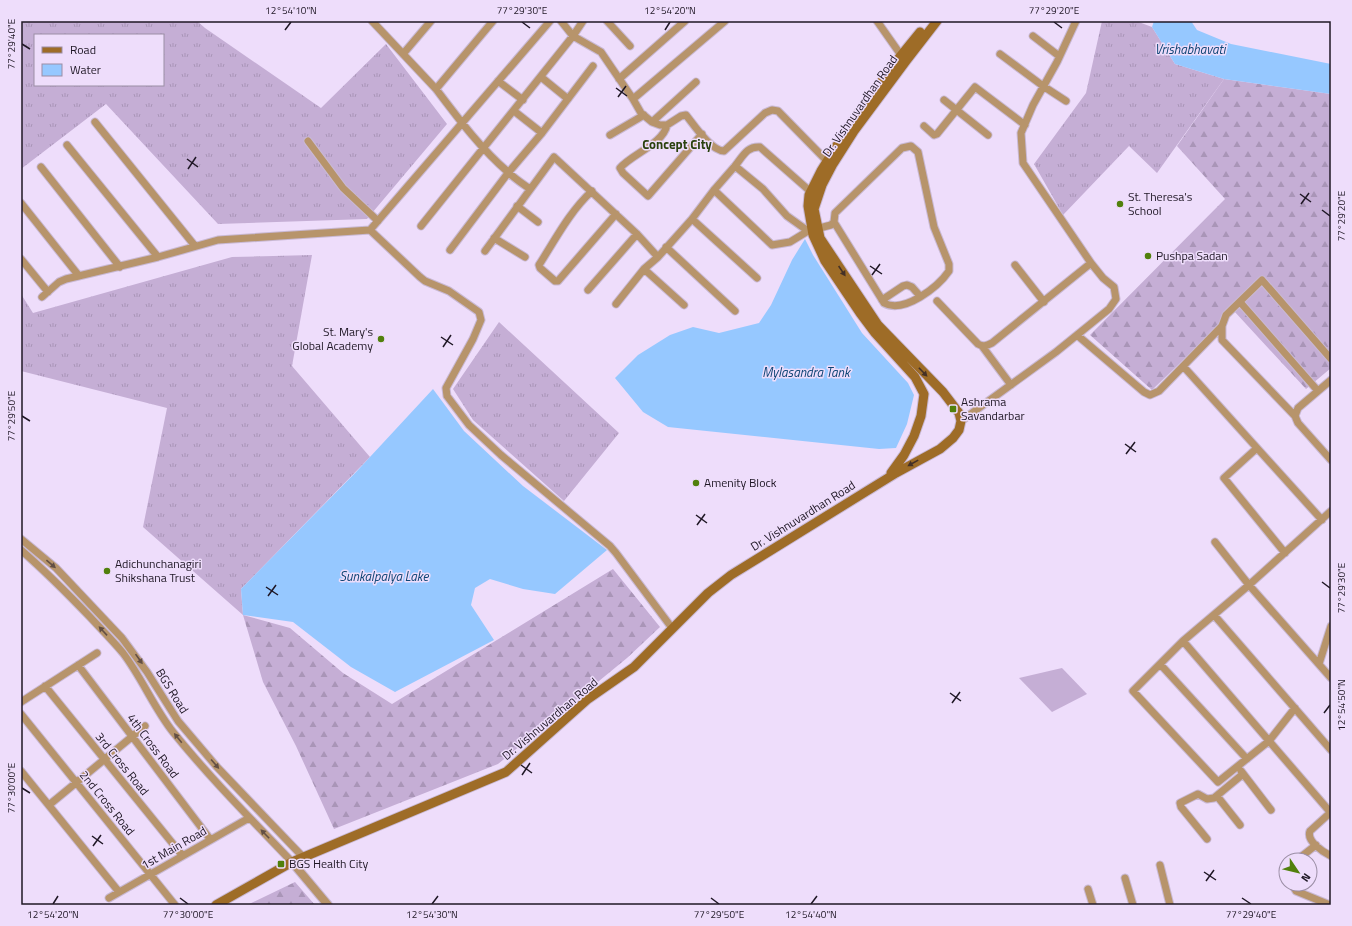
<svg xmlns="http://www.w3.org/2000/svg" width="1352" height="926" viewBox="0 0 1352 926" font-family="'Titillium Web',sans-serif">
<defs>
<pattern id="grass-tufts" width="24" height="20" patternUnits="userSpaceOnUse"><rect width="24" height="20" fill="#c5aed5"/><path d="M3 7l-1-3M5 7V3M7 7l1-3M15 17l-1-3M17 17v-4M19 17l1-3" fill="none" stroke="#a995b7"/></pattern>
<pattern id="forest-firs" width="22" height="20" patternUnits="userSpaceOnUse"><rect width="22" height="20" fill="#c5aed5"/><path d="M5 1l3.5 6h-7zM16 11l3.5 6h-7z" fill="#a995b7"/></pattern>
</defs>
<rect width="100%" height="100%" fill="#eeddfb"/>
<path fill="url(#grass-tufts)" fill-rule="evenodd" d="M21,21H197L205,28L321,108L386,44L447,124L367,219L218,224L106,104L21,169ZM35,35H163V85H35Z
M1102,21H1136L1152,27L1175,64L1224,79L1157,173L1129,146L1063,215L1034,164L1086,93Z
M312,255L292,366L370,457L241,589L243,615L143,527L167,408L21,371V294L33,313L232,257Z
M499,322L619,433L564,501L473,420L453,389Z"/>
<path fill="url(#forest-firs)" d="M1224,79L1331,94V368L1306,389L1234,311L1152,390L1090,335L1225,199L1177,146Z
M613,569L660,627L627,658L498,764L334,829L296,746L263,682L243,615L290,628L343,673L392,704Z
M295,882L315,905H247Z"/>
<path fill="#c5aed5" d="M1062,668L1087,694L1052,712L1019,678Z"/>
<path fill="#96c8ff" d="M1154,21H1191L1197,30L1231,44L1331,64V94L1224,79L1175,64L1152,27Z
M805,239L813,255L862,333L908,383L914,395L907,424L896,448L879,449L668,427L643,412L615,378L638,355L670,335L693,327L719,333L759,323L771,305L792,260Z
M433,389L464,431L523,486L607,550L555,594L523,589L490,579L475,588L471,605L494,640L395,692L351,667L293,622L243,615L241,589L357,471Z"/>
<g fill="none" stroke-linecap="round" stroke-linejoin="round">
<g stroke="#c9b9d4" stroke-width="9">
<path id="minor" d="M372,21L436,89
M493,21L436,89C458,118 480,148 508,172C515,179 523,184 530,189
M561,21L573,36L601,52L633,99L641,113L652,122L660,125H667L681,116L686,115C694,125 711,151 724,151L765,113L772,110L778,111L827,161
M607,21L630,46
M877,21L903,58
M1033,36L1059,56
M403,54L431,21
M1000,54L1043,86L1066,101
M541,77L568,99
M619,79L685,21
M498,81L523,100
M633,99L725,21
M944,100L988,135
M514,111L542,133
M95,122L195,246
M652,122L696,82
M667,125C663,144 632,154 620,168L623,173L648,196L702,134
M924,126L934,135L937,134L975,87L1025,125
M610,135L644,115
M308,141L343,188L378,221
M67,145L158,257
M911,146L918,152L934,227L949,264V271C938,287 904,314 884,303L834,222L835,213L902,148Z
M735,166C743,156 747,146 760,147L811,192
M41,167L120,267
M714,190L772,245L790,242L808,231
M592,191C570,211 555,240 539,265L540,268L555,281H558L616,214
M21,203L79,276
M517,206L538,222
M692,219L757,278
M421,226L573,36L583,21
M370,230L420,277L425,281L449,291L479,312L481,320L473,339L446,388L447,396L469,425L501,455L610,546L616,553L672,628
M494,238L525,257
M666,247L735,311
M450,250L508,173L542,133L593,66
M485,251L554,157L637,234L658,257
M21,259L48,292
M1015,265L1044,302
M644,269L684,305
M588,290L637,234
M42,297L59,282L66,279L158,257L218,240L370,230L550,21
M882,300L903,286L907,285L912,287L920,296
M937,301L978,344C983,347 986,346 992,343L1091,263
M1240,302L1318,391
M616,304L644,269L658,257L692,219L714,190L735,166L763,189L787,216L808,231L831,225L834,222
M1077,335L1144,392L1150,395L1159,391L1222,326
M982,346L1011,385
M1183,366L1322,520
M1331,380L1298,408L1295,416L1298,423L1331,460
M1295,416L1222,340V326L1226,315L1262,280L1331,359
M961,421L1056,352L1109,309L1116,299L1114,287L1103,278L1091,263L1023,163L1021,133L1033,105L1057,62L1076,21
M1257,448L1224,478L1285,553
M21,539L56,568L122,638L147,672L178,721L217,767L303,857
M1215,542L1249,585L1331,678
M21,550C45,571 68,594 90,617C101,629 113,641 123,653C142,678 154,708 173,732C210,778 252,820 292,862
M1214,615L1331,750
M1183,641L1331,813
M1160,664L1247,759
M1319,664L1331,626
M78,665L210,839
M45,686L182,855
M21,702L97,653
M1295,708L1269,741L1218,782L1133,691L1183,641L1249,585L1331,511
M21,714L175,905
M21,771L119,892
M1241,771L1271,810
M1217,796L1240,825
M49,805L145,726
M1331,812L1310,831C1306,841 1323,852 1331,856
M1207,839L1181,807L1180,803L1198,794L1207,799L1214,798L1243,774
M1297,860L1316,845
M1160,865L1170,905
M1125,878L1133,905
M1292,884L1296,891L1330,905
M1088,889L1093,905
M109,898L249,818"/>
</g>
<g stroke="#c9b9d4" stroke-width="10">
<path id="tertiary" d="M292,862L328,905"/>
</g>
<g stroke="#c9b9d4" stroke-width="11">
<path id="secondary" d="M891,473L904,455L914,436L921,416L924,394L915,377L875,333L860,313L825,261L813,235L808,206L809,195L821,171L849,126L898,59L920,32
M216,905L292,862L506,772L588,699L634,667L708,593L731,575L896,473L940,449L953,438L959,430L961,421L959,413L943,392L878,325L820,238L814,209L822,185L833,164L854,131L906,61L937,21"/>
</g>
<use href="#minor" stroke="#b7946b" stroke-width="7"/>
<use href="#tertiary" stroke="#b7946b" stroke-width="8"/>
<use href="#secondary" stroke="#9e6c27" stroke-width="9"/>
</g>
<defs><path id="oneway-solid" d="M-6-.8H1V-3.2L6.5 0L1 3.2V.8H-6Z"/></defs>
<g fill="#453126">
<use href="#oneway-solid" transform="translate(842 271) rotate(56)"/>
<use href="#oneway-solid" transform="translate(923 372) rotate(46)"/>
<use href="#oneway-solid" transform="translate(913 463) rotate(151)"/>
</g>
<g fill="#634f44">
<use href="#oneway-solid" transform="translate(51 564) rotate(40)"/>
<use href="#oneway-solid" transform="translate(103 631) rotate(-133)"/>
<use href="#oneway-solid" transform="translate(139 659) rotate(55)"/>
<use href="#oneway-solid" transform="translate(178 738) rotate(-129)"/>
<use href="#oneway-solid" transform="translate(215 764) rotate(49)"/>
<use href="#oneway-solid" transform="translate(265 834) rotate(-134)"/>
</g>
<path fill="none" stroke="#1f1725" stroke-width="1.5" d="M522,22L530,28M1054,22L1062,28M285,30L291,22M665,30L670,22M22,44L30,49M616,88L627,96M618,97L626,86M187,159L198,167M188,169L196,157M1300,194L1311,202M1301,204L1309,193M1322,210L1330,216M870,266L882,274M872,275L880,264M441,337L453,345M443,347L451,335M22,416L30,421M1125,444L1136,452M1126,454L1135,442M696,515L707,523M697,525L705,514M1322,582L1330,588M266,587L278,595M268,596L276,585M950,693L961,701M952,703L960,692M1324,713L1330,705M521,765L532,773M522,775L530,763M22,788L30,793M92,836L103,844M93,846L101,835M1204,872L1216,880M1206,881L1214,870M180,898L188,904M711,898L719,904M1242,898L1251,904M53,904L58,896M432,904L438,896M811,904L817,896"/>
<g fill="#51800c" stroke="#eeddfb" stroke-width="1.5">
<circle cx="1120" cy="204" r="4"/>
<circle cx="1148" cy="256" r="4"/>
<circle cx="381" cy="339" r="4"/>
<rect x="949" y="405" width="8" height="8" rx="2"/>
<circle cx="696" cy="483" r="4"/>
<circle cx="107" cy="571" r="4"/>
<rect x="277" y="860" width="8" height="8" rx="2"/>
</g>
<g text-anchor="middle" stroke-width="3" stroke-linejoin="round" paint-order="stroke">
<g font-size="12" fill="#1f1725" stroke="#eeddfb">
<text transform="translate(860 106) rotate(-55)" y="4">Dr. Vishnuvardhan Road</text>
<text transform="translate(803 516) rotate(-32)" y="4">Dr. Vishnuvardhan Road</text>
<text transform="translate(172 691) rotate(58)" y="4">BGS Road</text>
<text transform="translate(550 719) rotate(-40)" y="4">Dr. Vishnuvardhan Road</text>
<text transform="translate(153 746) rotate(53)" y="4">4th Cross Road</text>
<text transform="translate(122 764) rotate(51)" y="4">3rd Cross Road</text>
<text transform="translate(107 803) rotate(51)" y="4">2nd Cross Road</text>
<text transform="translate(174 848) rotate(-30)" y="4">1st Main Road</text>
</g>
<g font-size="12" fill="#1f1725" stroke="#eeddfb" text-anchor="start">
<text x="1128" y="201">St. Theresa's<tspan x="1128" dy="14">School</tspan></text>
<text x="1156" y="260">Pushpa Sadan</text>
<text x="373" y="336" text-anchor="end">St. Mary's<tspan x="373" dy="14">Global Academy</tspan></text>
<text x="961" y="406">Ashrama<tspan x="961" dy="14">Savandarbar</tspan></text>
<text x="704" y="487">Amenity Block</text>
<text x="115" y="568">Adichunchanagiri<tspan x="115" dy="14">Shikshana Trust</tspan></text>
<text x="289" y="868">BGS Health City</text>
</g>
<g font-size="13" font-style="italic" fill="#0d4474" stroke="#eeddfb">
<text x="1190" y="54">Vrishabhavati</text>
<text x="806" y="377">Mylasandra Tank</text>
<text x="384" y="581">Sunkalpalya Lake</text>
</g>
<g font-size="13" font-weight="bold" fill="#2a410e" stroke="#eeddfb">
<text x="677" y="149">Concept City</text>
</g>
</g>
<rect width="1352" height="926" fill="none" stroke="#eeddfb" stroke-width="44"/>
<rect x="34" y="34" width="130" height="52" fill="#eeddfb" stroke="#9b8ea5"/>
<rect x="42" y="47" width="20" height="6" fill="#9e6c27" stroke="#9b8ea5"/>
<text x="70" y="54" font-size="12" fill="#1f1725">Road</text>
<rect x="42" y="64" width="20" height="12" fill="#96c8ff" stroke="#9b8ea5"/>
<text x="70" y="74" font-size="12" fill="#1f1725">Water</text>
<g transform="translate(1298 872) rotate(125)"><circle r="19" fill="#eeddfb" stroke="#9b8ea5"/>
<path d="M0-3L7 15L0 10L-7 15Z" fill="#51800c"/>
<text y="-6" font-size="11" font-weight="bold" text-anchor="middle" fill="#1f1725">N</text>
</g>
<rect x="22" y="22" width="1308" height="882" fill="none" stroke="#1f1725" stroke-width="1.5"/>
<g font-size="10" text-anchor="middle" fill="#1f1725">
<text x="291" y="14">12°54'10"N</text>
<text x="522" y="14">77°29'30"E</text>
<text x="670" y="14">12°54'20"N</text>
<text x="1054" y="14">77°29'20"E</text>
<text transform="translate(11 44) rotate(-90)" y="4">77°29'40"E</text>
<text transform="translate(1341 216) rotate(-90)" y="4">77°29'20"E</text>
<text transform="translate(11 416) rotate(-90)" y="4">77°29'50"E</text>
<text transform="translate(1341 588) rotate(-90)" y="4">77°29'30"E</text>
<text transform="translate(1341 705) rotate(-90)" y="4">12°54'50"N</text>
<text transform="translate(11 788) rotate(-90)" y="4">77°30'00"E</text>
<text x="53" y="918">12°54'20"N</text>
<text x="188" y="918">77°30'00"E</text>
<text x="432" y="918">12°54'30"N</text>
<text x="719" y="918">77°29'50"E</text>
<text x="811" y="918">12°54'40"N</text>
<text x="1251" y="918">77°29'40"E</text>
</g>
</svg>
